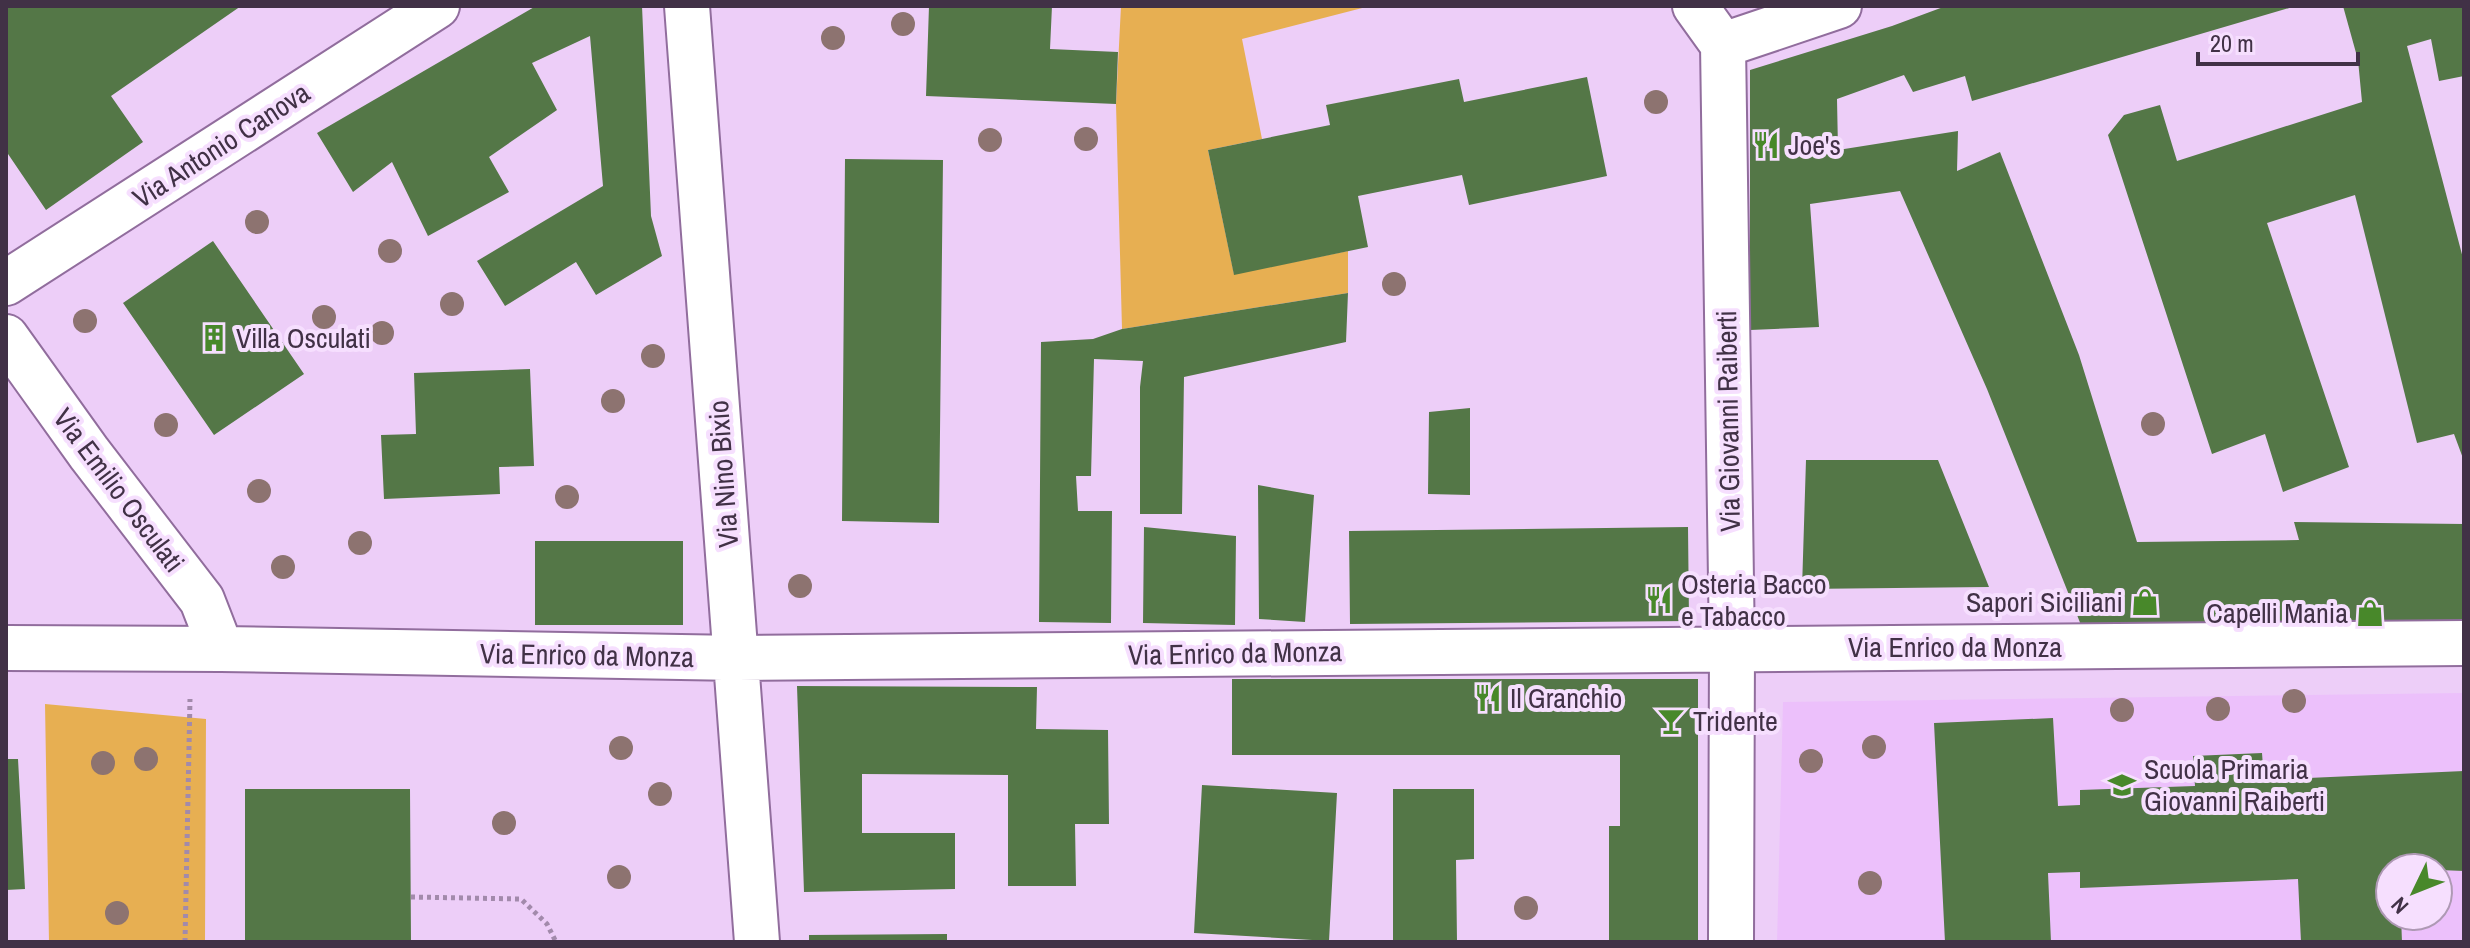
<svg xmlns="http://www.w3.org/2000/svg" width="2470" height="948" viewBox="0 0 2470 948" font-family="'Archivo Narrow',sans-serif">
<rect width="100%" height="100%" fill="#edcef8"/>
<path fill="#ecc0fb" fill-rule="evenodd" d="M2464,693V942H1777L1783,702ZM2390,868H2438V916H2390Z"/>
<path fill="#e7af52" d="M1121,6H1370L1242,39L1262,139L1208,150L1234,274L1348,251V293L1122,329L1116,104Z
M45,704L206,719L205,942H49Z"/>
<path fill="#547747" d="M6,6H241L111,96L143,142L46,210L6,151Z
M536,6H642L651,216L662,256L596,295L576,262L505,306L477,261L603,186L590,36L532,63L557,110L489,157L509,192L428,236L392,162L353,192L317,133Z
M929,6H1052L1050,49L1118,52L1116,104L926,96Z
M1946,6H2296L1972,101L1965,76L1913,92L1904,75L1837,99L1838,150L1958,131L1957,171L2000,152L2079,355L2137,542L2299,540L2294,522L2464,524V629L2081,625L1987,389L1900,191L1810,204L1819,327L1750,330V70L1892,26Z
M2343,6H2464V76L2439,81L2431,39L2407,46L2464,262V461L2454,434L2417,443L2355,195L2267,223L2349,467L2283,492L2265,434L2212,454L2108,135L2124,115L2160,105L2177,161L2362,102L2358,60Z
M1587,77L1607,176L1469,205L1462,175L1358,196L1368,247L1234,275L1208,150L1330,125L1326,105L1459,79L1464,102Z
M845,159L943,160L939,523L842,521Z
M213,241L304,374L214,435L123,303Z
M1348,293L1346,342L1184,377L1182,514H1140V387L1143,361L1094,359L1091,476H1076L1078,511H1112L1111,623L1039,622L1041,342L1093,339L1122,329Z
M530,369L534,466L499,467L500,494L384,499L381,435L416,434L414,373Z
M1470,408V495L1428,494L1429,412Z
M1806,460H1938L1989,587L1802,589Z
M1258,485L1314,495L1305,622L1259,619Z
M1144,527L1236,536L1235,625L1143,623Z
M1688,527L1689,621L1350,624L1349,531Z
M535,541H683V625H535Z
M1232,679H1698V942H1609V826H1620V755H1232Z
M797,686L1037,687L1036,729L1108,730L1109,824H1075L1076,886H1008V775L862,774V833H955V889L804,892Z
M2053,718L2058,806L2080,805V790L2195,786L2193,756L2262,753L2264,780L2464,771V871L2390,868V916H2401L2402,942H2301L2298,879L2080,888V872L2048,873L2051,942H1945L1934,723Z
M6,759H18L25,889L6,890Z
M1202,785L1337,793L1329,941L1194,933Z
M245,789H410L411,942H245Z
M1393,789H1474V859L1456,860L1457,942H1393Z
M947,934V942H809V935Z"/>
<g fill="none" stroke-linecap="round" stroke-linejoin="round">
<g stroke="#916d9d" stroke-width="48">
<path id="minor" d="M687,6L757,942
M1695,6L1723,45L1732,648L1731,942
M1723,45L1839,6
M6,283L437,6
M6,337L89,453L202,600L221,649
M6,648L221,649L738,658L2464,643"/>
</g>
<path stroke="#a28aab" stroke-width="5" stroke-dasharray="4 4" stroke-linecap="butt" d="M411,897L521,899L547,924L556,942
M185,942L190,699"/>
<use href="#minor" stroke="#fff" stroke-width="44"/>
</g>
<g fill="#8d7370">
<circle cx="903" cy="24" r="12"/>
<circle cx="833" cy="38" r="12"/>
<circle cx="1656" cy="102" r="12"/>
<circle cx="1086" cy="139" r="12"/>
<circle cx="990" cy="140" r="12"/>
<circle cx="257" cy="222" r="12"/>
<circle cx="390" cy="251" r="12"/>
<circle cx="1394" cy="284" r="12"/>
<circle cx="452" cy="304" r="12"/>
<circle cx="324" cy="317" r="12"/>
<circle cx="85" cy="321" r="12"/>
<circle cx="382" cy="333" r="12"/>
<circle cx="653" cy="356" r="12"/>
<circle cx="613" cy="401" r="12"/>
<circle cx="2153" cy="424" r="12"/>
<circle cx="166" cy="425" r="12"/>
<circle cx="259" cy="491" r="12"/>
<circle cx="567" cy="497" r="12"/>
<circle cx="360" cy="543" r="12"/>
<circle cx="283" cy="567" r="12"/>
<circle cx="800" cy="586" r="12"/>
<circle cx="2294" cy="701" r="12"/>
<circle cx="2218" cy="709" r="12"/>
<circle cx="2122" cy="710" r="12"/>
<circle cx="1874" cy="747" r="12"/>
<circle cx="621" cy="748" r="12"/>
<circle cx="146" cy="759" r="12"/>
<circle cx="1811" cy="761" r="12"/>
<circle cx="103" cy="763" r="12"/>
<circle cx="660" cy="794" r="12"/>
<circle cx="504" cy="823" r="12"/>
<circle cx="619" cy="877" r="12"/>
<circle cx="1870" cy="883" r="12"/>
<circle cx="1526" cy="908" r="12"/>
<circle cx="117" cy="913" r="12"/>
</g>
<defs>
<g id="restaurant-bare" transform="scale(2.16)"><path d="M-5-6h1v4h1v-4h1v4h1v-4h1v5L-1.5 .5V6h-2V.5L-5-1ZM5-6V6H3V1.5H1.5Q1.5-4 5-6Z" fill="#48882a" stroke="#f6dffe" stroke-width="2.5" paint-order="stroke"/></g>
<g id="building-bare" transform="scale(2.16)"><path d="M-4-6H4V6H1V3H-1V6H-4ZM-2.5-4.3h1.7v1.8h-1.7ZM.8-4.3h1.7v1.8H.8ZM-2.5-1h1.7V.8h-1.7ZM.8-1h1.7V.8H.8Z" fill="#48882a" stroke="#f6dffe" stroke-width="2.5" paint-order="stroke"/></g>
<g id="shop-bare" transform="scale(2.16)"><path d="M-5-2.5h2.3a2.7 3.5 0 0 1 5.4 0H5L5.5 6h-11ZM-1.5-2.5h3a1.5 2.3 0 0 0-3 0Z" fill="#48882a" stroke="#f6dffe" stroke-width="2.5" paint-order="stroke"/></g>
<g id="bar-bare" transform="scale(2.16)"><path d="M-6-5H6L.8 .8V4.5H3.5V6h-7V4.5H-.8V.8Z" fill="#48882a" stroke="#f6dffe" stroke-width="2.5" paint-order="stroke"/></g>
<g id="school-bare" transform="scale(2.16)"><path d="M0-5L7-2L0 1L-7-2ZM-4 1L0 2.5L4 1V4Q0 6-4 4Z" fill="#48882a" stroke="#f6dffe" stroke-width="2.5" paint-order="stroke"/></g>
</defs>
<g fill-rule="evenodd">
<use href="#restaurant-bare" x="1766" y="145"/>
<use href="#building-bare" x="214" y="338"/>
<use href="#restaurant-bare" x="1659" y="600"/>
<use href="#shop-bare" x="2145" y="602"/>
<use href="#shop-bare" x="2370" y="613"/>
<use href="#restaurant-bare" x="1488" y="698"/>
<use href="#bar-bare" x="1671" y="721"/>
<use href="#school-bare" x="2122" y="785"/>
</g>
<g text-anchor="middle" stroke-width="8" stroke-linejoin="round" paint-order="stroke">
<g font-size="28" fill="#413146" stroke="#f6dffe">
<text transform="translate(221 145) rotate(-33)" y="10">Via Antonio Canova</text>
<text transform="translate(1728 421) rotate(-91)" y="10">Via Giovanni Raiberti</text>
<text transform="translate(723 474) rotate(-94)" y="10">Via Nino Bixio</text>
<text transform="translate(119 490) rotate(53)" y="10">Via Emilio Osculati</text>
<text x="1955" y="657">Via Enrico da Monza</text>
<text transform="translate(1235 653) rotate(-1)" y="10">Via Enrico da Monza</text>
<text transform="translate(587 655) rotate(1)" y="10">Via Enrico da Monza</text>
</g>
<g font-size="28" fill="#413146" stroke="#f6dffe" text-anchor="start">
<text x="1788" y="155">Joe's</text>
<text x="236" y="348">Villa Osculati</text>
<text x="1681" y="594">Osteria Bacco<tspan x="1681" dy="32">e Tabacco</tspan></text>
<text x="2123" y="612" text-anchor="end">Sapori Siciliani</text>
<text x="2348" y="623" text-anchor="end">Capelli Mania</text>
<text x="1510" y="708">Il Granchio</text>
<text x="1693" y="731">Tridente</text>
<text x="2144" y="779">Scuola Primaria<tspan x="2144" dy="32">Giovanni Raiberti</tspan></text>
</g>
</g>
<rect width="2470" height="948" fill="none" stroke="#413146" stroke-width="16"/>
<g transform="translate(2414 892) rotate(227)"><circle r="38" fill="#f6dffe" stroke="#ae99b4" stroke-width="2"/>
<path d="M0-6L14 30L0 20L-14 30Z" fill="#48882a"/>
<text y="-12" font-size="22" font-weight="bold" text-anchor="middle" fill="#413146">N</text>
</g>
<path d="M2198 52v12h160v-12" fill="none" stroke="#413146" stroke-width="4"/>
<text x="2210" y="52" font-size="24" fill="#413146" stroke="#f6dffe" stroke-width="6" paint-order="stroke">20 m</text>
</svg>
